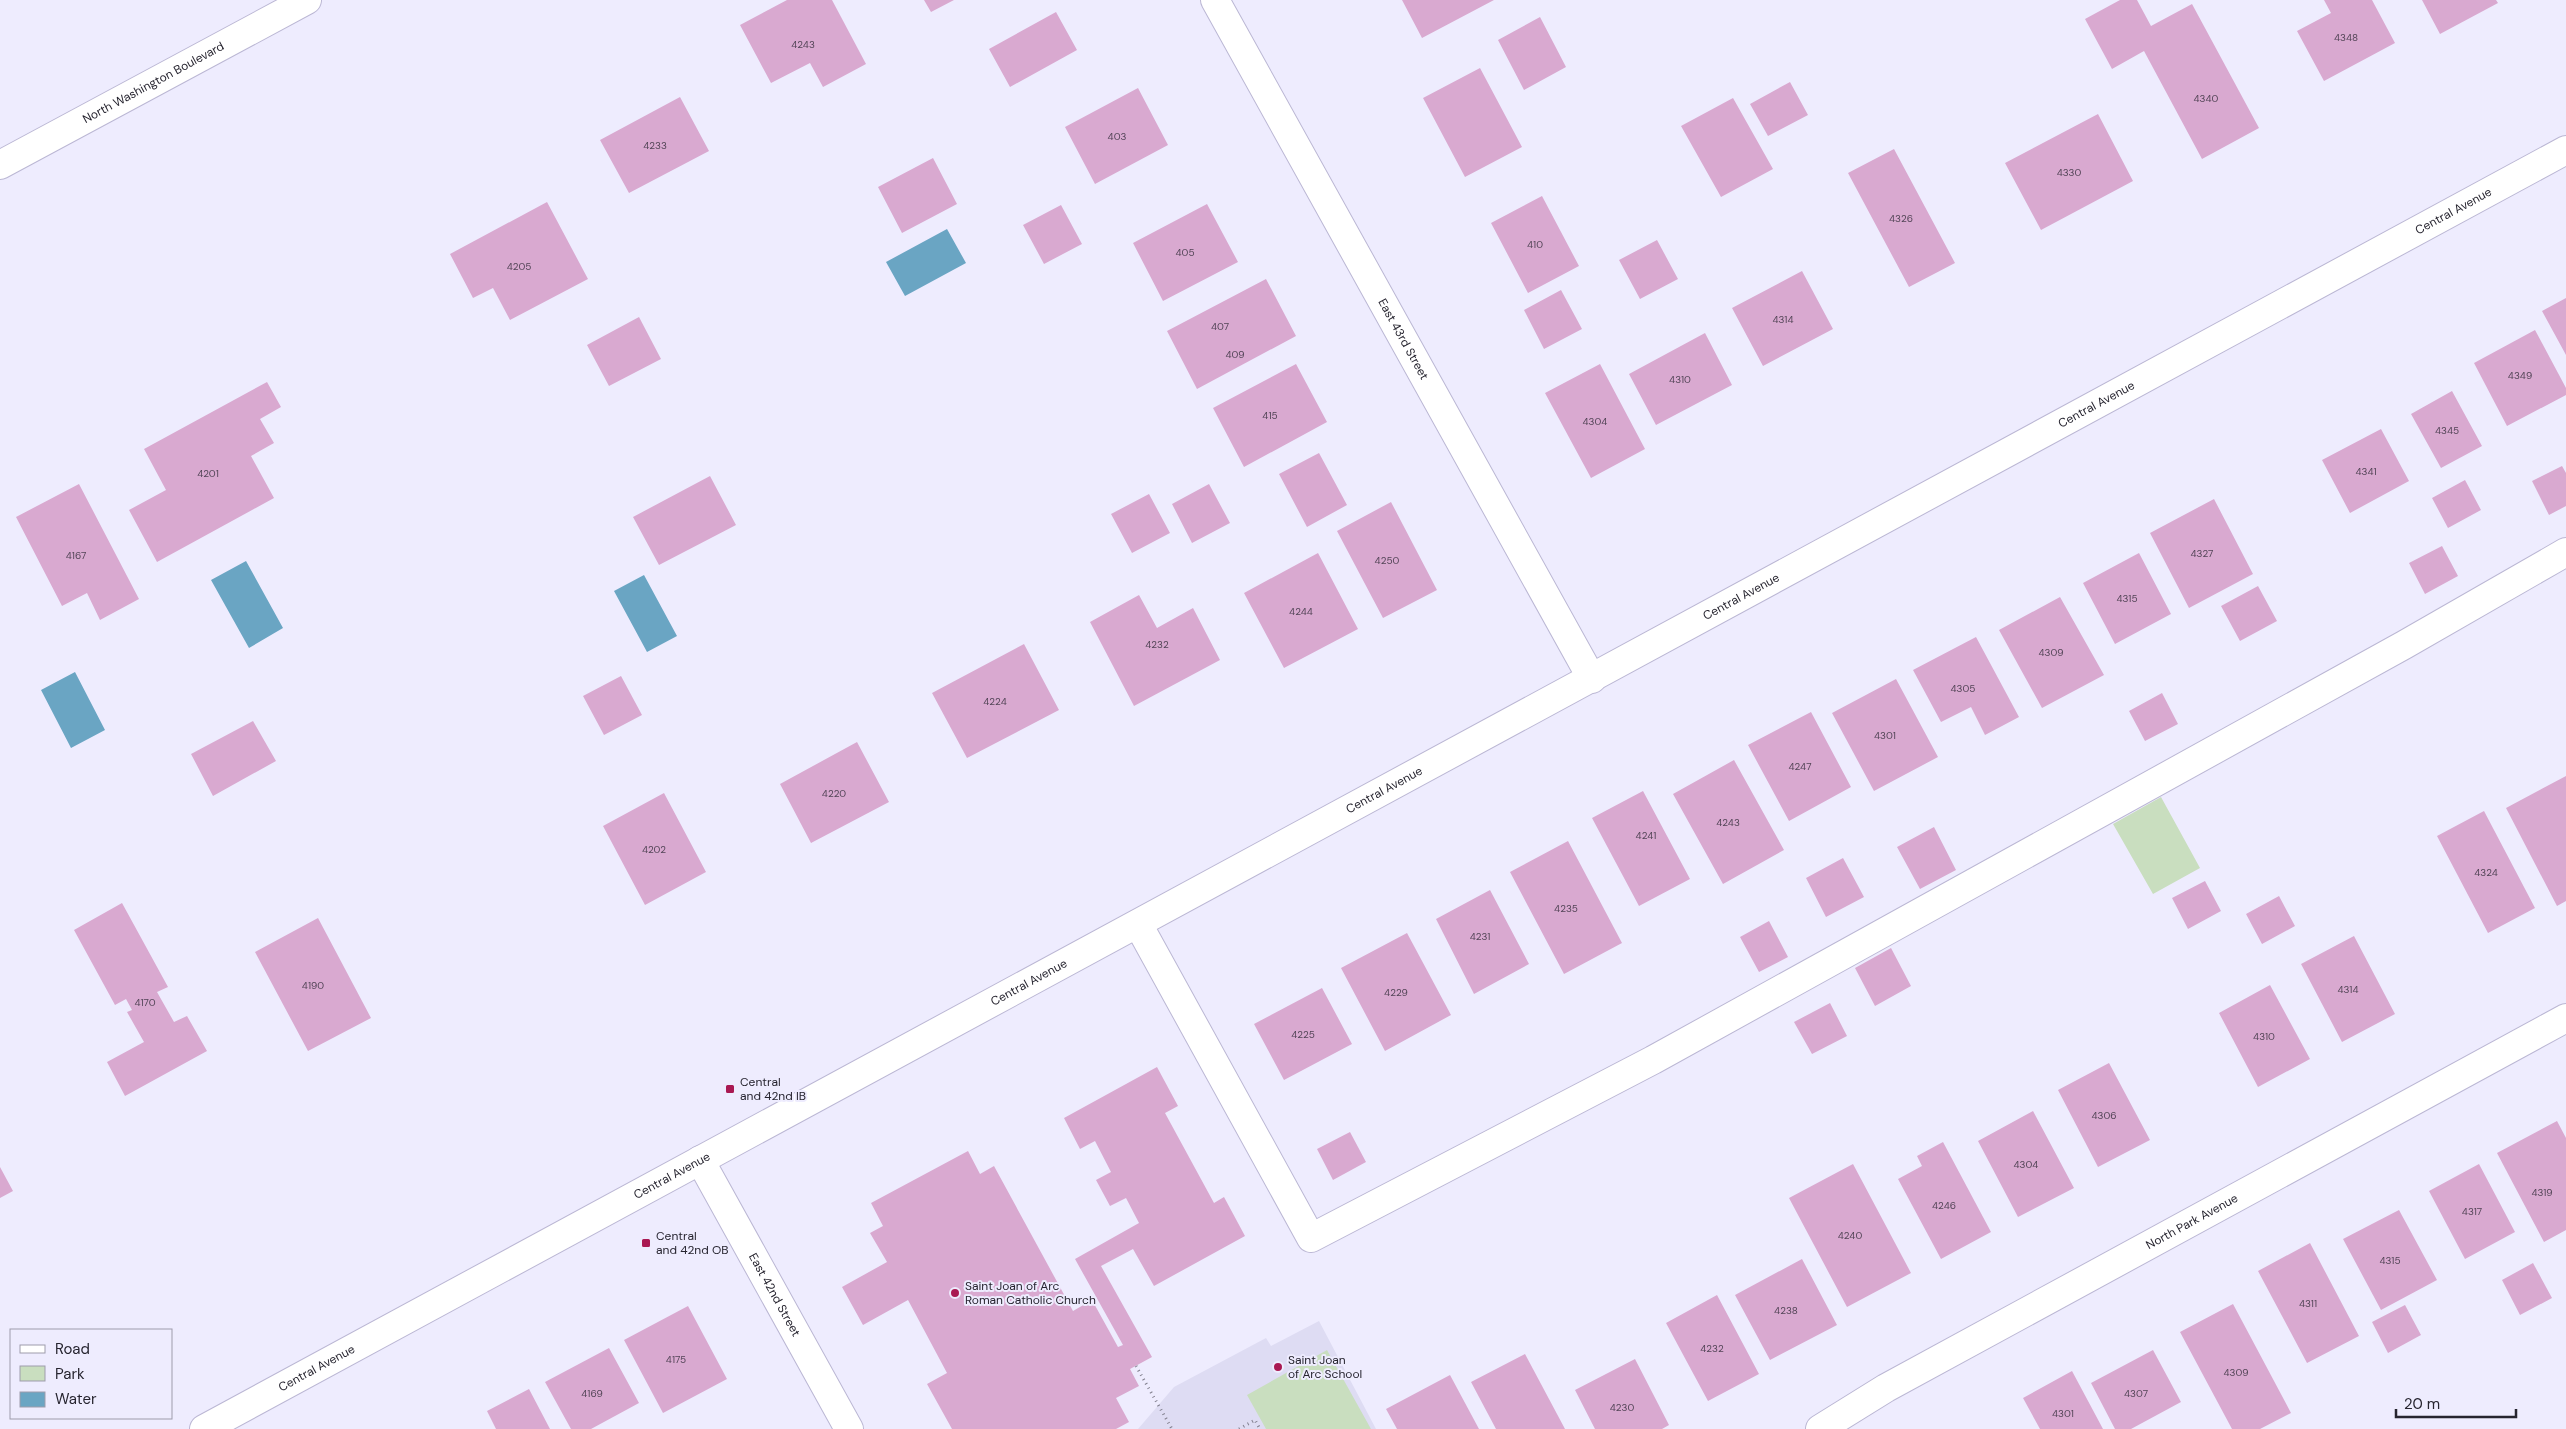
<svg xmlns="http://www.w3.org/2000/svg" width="2566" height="1429" viewBox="0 0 2566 1429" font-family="'DM Sans',sans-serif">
<rect width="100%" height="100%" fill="#eeecfe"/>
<path fill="#dedcf3" d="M1319,1321L1376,1429H1138L1174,1387L1266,1338L1271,1346Z"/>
<path fill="#c9debf" d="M2161,797L2200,868L2153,894L2113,824Z
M1327,1350L1371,1429H1266L1247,1395Z"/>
<path fill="#6aa5c3" d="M947,229L966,263L905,296L886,262Z
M246,561L283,628L249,648L211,580Z
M644,575L677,636L647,652L614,591Z
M75,672L105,730L71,748L41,690Z"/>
<path fill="#d9a9d0" d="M787,0H832L866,64L823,87L810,63L771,83L740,25Z
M924,0H954L931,12Z
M1402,0H1494L1422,38Z
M2120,0H2137L2151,26L2192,4L2259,128L2202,159L2144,51L2112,69L2085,19Z
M2324,0H2372L2395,43L2324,81L2297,31L2331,13Z
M2422,0H2496L2498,3L2440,34Z
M1056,12L1077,50L1010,87L989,49Z
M1540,17L1566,67L1524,90L1498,40Z
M1480,68L1522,147L1465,177L1423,98Z
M1790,82L1808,115L1768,136L1750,104Z
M1138,88L1168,145L1095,184L1065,127Z
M680,97L709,151L629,193L600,140Z
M1733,98L1773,169L1721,197L1681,126Z
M2098,114L2133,181L2041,230L2005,163Z
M1894,149L1955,263L1909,287L1848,173Z
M933,158L957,204L902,233L878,187Z
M1542,196L1579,266L1528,293L1491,223Z
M547,202L588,279L510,320L493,288L473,298L450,254Z
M1207,204L1238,262L1163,301L1133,243Z
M1061,205L1082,244L1044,264L1023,225Z
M1657,240L1678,279L1640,299L1619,260Z
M1802,271L1833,329L1763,366L1732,308Z
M1266,279L1296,336L1197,389L1167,331Z
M1561,290L1582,329L1544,349L1524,310Z
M2566,298V355L2542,311Z
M639,317L661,359L609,386L587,345Z
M2535,330L2566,388V395L2507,426L2474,363Z
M1705,333L1732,385L1656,425L1629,374Z
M1296,364L1327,422L1244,467L1213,408Z
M1600,364L1645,449L1591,478L1545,393Z
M267,382L281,407L260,419L274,443L251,456L274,498L157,562L129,510L166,490L144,449Z
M2452,391L2482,446L2441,468L2411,414Z
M2381,429L2409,481L2350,513L2322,460Z
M1319,453L1347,505L1307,527L1279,474Z
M2562,466L2566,473V506L2549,515L2532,481Z
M710,476L736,525L659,565L633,517Z
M2465,480L2481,510L2448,528L2432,498Z
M79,484L139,599L100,620L87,593L62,606L16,517Z
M1209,484L1230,523L1192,543L1172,504Z
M1149,494L1170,533L1132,553L1111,514Z
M2214,499L2253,574L2189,608L2150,533Z
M1391,502L1437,590L1383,618L1337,531Z
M2442,546L2458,576L2425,594L2409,563Z
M1318,553L1358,629L1284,668L1244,593Z
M2139,553L2171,614L2115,644L2083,583Z
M2258,586L2277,621L2240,641L2221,606Z
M1139,595L1157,628L1193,608L1220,660L1134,706L1090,622Z
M2060,597L2104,675L2042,708L1999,630Z
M1976,637L2019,717L1985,735L1971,707L1941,722L1913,670Z
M1024,644L1059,710L967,758L932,693Z
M621,676L642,715L604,735L583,696Z
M1896,679L1938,757L1874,791L1832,713Z
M2162,693L2178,724L2145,741L2129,711Z
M1811,712L1851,787L1789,821L1748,745Z
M253,721L276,761L213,796L191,754Z
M857,742L889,802L811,843L780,784Z
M1734,760L1784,850L1723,884L1673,794Z
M2566,776V901L2557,906L2506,808Z
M1643,791L1690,879L1639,906L1592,818Z
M664,793L706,872L645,905L603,826Z
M2484,811L2535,908L2488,933L2437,836Z
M1934,827L1956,870L1920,889L1897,847Z
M1568,841L1622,943L1564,974L1510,872Z
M1843,858L1864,897L1826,917L1806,878Z
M2205,881L2221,911L2188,929L2172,898Z
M1490,890L1529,964L1474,994L1436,919Z
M2279,896L2295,926L2262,944L2246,914Z
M122,903L168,987L157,992L174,1022L187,1016L207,1051L125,1096L107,1062L144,1042L127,1012L132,1010L126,999L115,1005L74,930Z
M318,918L371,1018L308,1051L255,952Z
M1769,921L1788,957L1759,972L1740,937Z
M1407,933L1451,1015L1385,1051L1341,968Z
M2354,936L2395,1014L2342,1042L2301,964Z
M1891,948L1911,986L1875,1006L1855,968Z
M2270,985L2310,1059L2258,1087L2219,1013Z
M1322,988L1352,1044L1284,1080L1254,1024Z
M1830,1003L1847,1036L1812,1054L1794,1022Z
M2109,1063L2150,1140L2098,1167L2058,1090Z
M1157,1067L1178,1106L1165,1113L1214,1203L1224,1197L1245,1236L1154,1286L1133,1249L1101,1266L1152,1357L1130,1369L1139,1386L1116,1398L1129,1422L1116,1429H952L927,1384L947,1373L908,1300L863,1325L842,1287L887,1262L870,1233L883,1226L871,1203L968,1151L980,1174L994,1166L1073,1311L1092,1300L1118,1347L1123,1345L1075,1259L1139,1223L1126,1198L1110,1206L1096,1180L1111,1172L1095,1141L1080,1149L1064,1118Z
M2033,1111L2074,1188L2018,1217L1978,1141Z
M2557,1121L2566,1138V1230L2544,1242L2497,1153Z
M1350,1132L1366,1162L1333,1180L1317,1149Z
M1943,1142L1991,1232L1941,1259L1898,1179L1922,1166L1917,1156Z
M1853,1164L1911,1273L1847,1307L1789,1198Z
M2479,1164L2515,1232L2465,1259L2429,1191Z
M0,1167L13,1191L0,1198Z
M2399,1210L2437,1280L2381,1310L2343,1239Z
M2310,1243L2359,1336L2307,1363L2258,1271Z
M1802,1259L1837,1325L1770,1360L1735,1295Z
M2533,1263L2552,1298L2520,1315L2502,1280Z
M1717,1295L1759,1374L1708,1401L1666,1323Z
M2233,1304L2291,1413L2260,1429H2232L2180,1332Z
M2405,1305L2421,1335L2388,1353L2372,1322Z
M688,1306L727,1379L663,1413L624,1340Z
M609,1348L639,1403L591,1429H571L545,1382Z
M2153,1350L2181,1402L2131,1429H2115L2091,1383Z
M1525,1354L1565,1429H1496L1471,1382Z
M1635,1359L1669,1425L1662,1429H1595L1575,1390Z
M2072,1371L2103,1429H2040L2023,1398Z
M1450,1375L1479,1429H1397L1386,1409Z
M529,1389L550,1429H496L487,1411Z"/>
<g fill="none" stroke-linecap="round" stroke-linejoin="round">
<g stroke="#bbb7d4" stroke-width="30">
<g id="minor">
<path id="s1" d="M1215,0L1592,679"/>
<path id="s2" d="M0,165L307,0"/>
<path d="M1138,924L1311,1238L1653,1060L2404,645L2566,552"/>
<path id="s3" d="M700,1160L849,1429"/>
<path id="s4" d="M1820,1429L1886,1388L2566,1018"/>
</g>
</g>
<g stroke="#bbb7d4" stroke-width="30">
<g id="major">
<path id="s5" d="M204,1429L2566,150"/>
</g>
</g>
<path stroke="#83818f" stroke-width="3" stroke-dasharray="1 4" stroke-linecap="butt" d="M1136,1366L1172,1429
M1239,1429L1255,1420L1260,1429"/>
<use href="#minor" stroke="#fff" stroke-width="28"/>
<use href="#major" stroke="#fff" stroke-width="28"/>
</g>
<g fill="#a91852" stroke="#eeecfe" stroke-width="2">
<rect x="725" y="1084" width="10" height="10" rx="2.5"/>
<rect x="641" y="1238" width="10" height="10" rx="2.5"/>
<circle cx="955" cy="1293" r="5"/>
<circle cx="1278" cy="1367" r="5"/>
</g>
<g text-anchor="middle" stroke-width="4" stroke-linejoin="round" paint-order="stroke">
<g font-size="10" fill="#534557">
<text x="2346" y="41">4348</text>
<text x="803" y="48">4243</text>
<text x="2206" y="102">4340</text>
<text x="1117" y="140">403</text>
<text x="655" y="149">4233</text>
<text x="2069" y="176">4330</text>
<text x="1901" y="222">4326</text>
<text x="1535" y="248">410</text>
<text x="1185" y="256">405</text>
<text x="519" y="270">4205</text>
<text x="1783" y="323">4314</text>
<text x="1220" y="330">407</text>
<text x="1235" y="358">409</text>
<text x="2520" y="379">4349</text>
<text x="1680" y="383">4310</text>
<text x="1270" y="419">415</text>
<text x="1595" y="425">4304</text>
<text x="2447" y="434">4345</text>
<text x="2366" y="475">4341</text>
<text x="208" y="477">4201</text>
<text x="2202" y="557">4327</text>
<text x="76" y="559">4167</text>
<text x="1387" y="564">4250</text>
<text x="2127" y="602">4315</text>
<text x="1301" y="615">4244</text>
<text x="1157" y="648">4232</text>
<text x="2051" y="656">4309</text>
<text x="1963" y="692">4305</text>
<text x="995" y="705">4224</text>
<text x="1885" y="739">4301</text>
<text x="1800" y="770">4247</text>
<text x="834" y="797">4220</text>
<text x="1728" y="826">4243</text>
<text x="1646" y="839">4241</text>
<text x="654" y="853">4202</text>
<text x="2486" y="876">4324</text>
<text x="1566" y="912">4235</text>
<text x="1480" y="940">4231</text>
<text x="313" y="989">4190</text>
<text x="2348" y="993">4314</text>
<text x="1396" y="996">4229</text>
<text x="145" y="1006">4170</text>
<text x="1303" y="1038">4225</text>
<text x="2264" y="1040">4310</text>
<text x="2104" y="1119">4306</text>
<text x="2026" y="1168">4304</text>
<text x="2542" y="1196">4319</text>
<text x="1944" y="1209">4246</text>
<text x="2472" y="1215">4317</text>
<text x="1850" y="1239">4240</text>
<text x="2390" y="1264">4315</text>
<text x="2308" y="1307">4311</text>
<text x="1786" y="1314">4238</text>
<text x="1712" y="1352">4232</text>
<text x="676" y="1363">4175</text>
<text x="2236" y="1376">4309</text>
<text x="592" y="1397">4169</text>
<text x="2136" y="1397">4307</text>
<text x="1622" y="1411">4230</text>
<text x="2063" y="1417">4301</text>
</g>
<g font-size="12" fill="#26242f" stroke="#eeecfe">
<text dy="4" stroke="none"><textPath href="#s2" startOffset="174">North Washington Boulevard</textPath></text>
<text dy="4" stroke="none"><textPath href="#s5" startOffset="2558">Central Avenue</textPath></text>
<text dy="4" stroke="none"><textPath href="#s1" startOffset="388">East 43rd Street</textPath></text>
<text dy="4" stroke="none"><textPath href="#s5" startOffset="2152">Central Avenue</textPath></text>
<text dy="4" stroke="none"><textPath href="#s5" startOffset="1748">Central Avenue</textPath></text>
<text dy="4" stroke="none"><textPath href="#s5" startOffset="1342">Central Avenue</textPath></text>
<text dy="4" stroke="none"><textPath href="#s5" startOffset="938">Central Avenue</textPath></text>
<text dy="4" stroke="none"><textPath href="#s5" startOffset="532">Central Avenue</textPath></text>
<text dy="4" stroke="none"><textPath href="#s4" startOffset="426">North Park Avenue</textPath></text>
<text dy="4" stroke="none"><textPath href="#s3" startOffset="154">East 42nd Street</textPath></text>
<text dy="4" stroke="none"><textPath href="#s5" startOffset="128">Central Avenue</textPath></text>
</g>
<g font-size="12" fill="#26242f" stroke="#eeecfe" text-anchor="start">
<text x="740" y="1086">Central<tspan x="740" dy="14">and 42nd IB</tspan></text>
<text x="656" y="1240">Central<tspan x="656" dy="14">and 42nd OB</tspan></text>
<text x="965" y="1290">Saint Joan of Arc<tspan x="965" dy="14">Roman Catholic Church</tspan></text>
<text x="1288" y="1364">Saint Joan<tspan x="1288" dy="14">of Arc School</tspan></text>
</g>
</g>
<rect x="10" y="1329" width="162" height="90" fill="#eeecfe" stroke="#9e9cab"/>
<rect x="20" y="1345" width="25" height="8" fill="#ffffff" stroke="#9e9cab"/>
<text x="55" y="1354" font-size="15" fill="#26242f">Road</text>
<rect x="20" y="1366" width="25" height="15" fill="#c9debf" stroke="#9e9cab"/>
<text x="55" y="1379" font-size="15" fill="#26242f">Park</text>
<rect x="20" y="1392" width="25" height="15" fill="#6aa5c3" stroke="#9e9cab"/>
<text x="55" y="1404" font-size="15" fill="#26242f">Water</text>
<path d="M2396 1409v8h120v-8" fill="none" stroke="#26242f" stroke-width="2.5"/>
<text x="2404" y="1409" font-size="15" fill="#26242f" stroke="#eeecfe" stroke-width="4" paint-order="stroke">20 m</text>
</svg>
